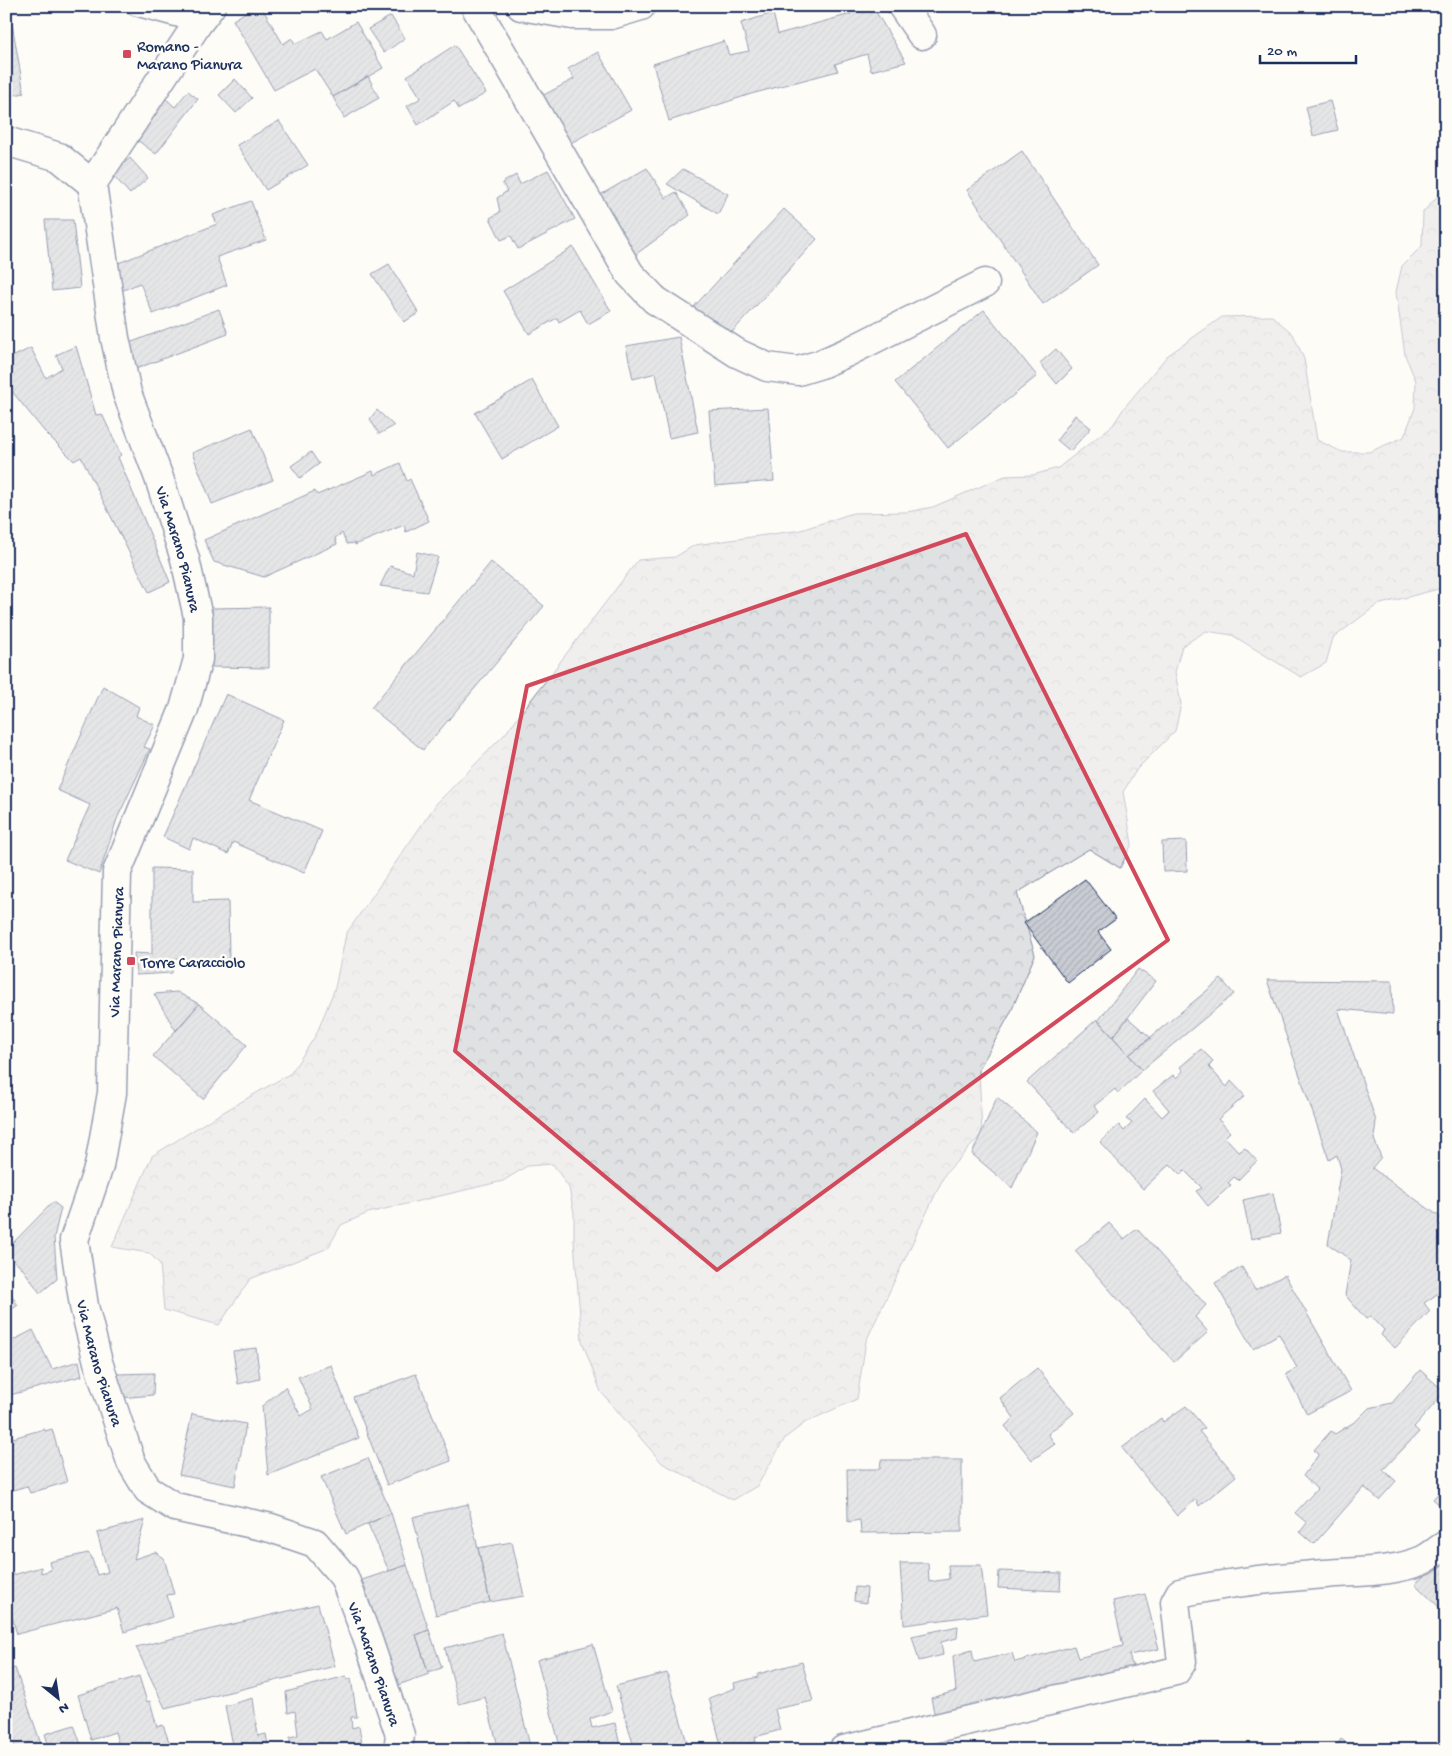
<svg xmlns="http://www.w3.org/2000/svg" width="1452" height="1756" viewBox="0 0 1452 1756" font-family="'Gochi Hand',sans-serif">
<defs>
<pattern id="forest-crowns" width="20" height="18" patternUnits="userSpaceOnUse" patternTransform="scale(1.25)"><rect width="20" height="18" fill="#e0e1e3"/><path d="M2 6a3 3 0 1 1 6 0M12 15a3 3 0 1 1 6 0" fill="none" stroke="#c0c1c5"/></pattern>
<pattern id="building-hatch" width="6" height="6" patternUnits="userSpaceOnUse" patternTransform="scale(1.25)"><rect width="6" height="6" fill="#c9ccd3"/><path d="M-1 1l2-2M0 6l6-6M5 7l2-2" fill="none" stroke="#acb0b8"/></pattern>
</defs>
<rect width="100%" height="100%" fill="#fdfcf7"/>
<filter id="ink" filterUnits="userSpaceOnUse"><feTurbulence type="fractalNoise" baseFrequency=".02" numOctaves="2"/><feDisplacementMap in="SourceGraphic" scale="10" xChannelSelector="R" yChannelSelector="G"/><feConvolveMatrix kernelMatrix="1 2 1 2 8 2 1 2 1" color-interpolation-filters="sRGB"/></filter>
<g filter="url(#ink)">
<path fill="url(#forest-crowns)" stroke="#7e88a0" d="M1446,187V587L1377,605L1333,638L1326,663L1301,677L1232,635L1206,631L1182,646L1175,672L1181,704L1175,731L1137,769L1123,792L1132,844L1120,868L1089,849L1017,893L1035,955L1010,1014L979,1069L982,1134L945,1174L866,1341L857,1399L806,1422L785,1438L757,1486L733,1500L662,1463L601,1392L582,1341L574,1241V1213L569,1188L553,1164L527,1166L503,1181L368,1213L341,1225L328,1248L250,1279L219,1325L164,1310L160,1264L149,1253L112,1247L152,1156L208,1121L291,1073L316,1035L335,988L346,934L437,803L505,734L638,560L675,557L695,545L801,530L853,513L907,512L933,507L1005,476L1033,475L1058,468L1113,425L1124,408L1167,356L1222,317L1272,316L1293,334L1304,359L1317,440L1342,452H1369L1404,437L1415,408L1416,381L1405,355L1396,292L1402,266L1422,246L1423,212Z"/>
<path fill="url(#building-hatch)" stroke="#1b2f5e" d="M6,6H9L24,93L6,97Z
M256,6H261L283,44L292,38L295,44L322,31L327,39L356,22L383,68L333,97L315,69L274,90L233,20Z
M846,6H865L876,12L906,62L871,71L867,54L835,64L838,71L751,94L669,121L653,64L724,41L729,55L749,51L741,23L773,13L778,34L851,14Z
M391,16L405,38L384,53L368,29Z
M455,45L486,93L459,109L454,101L418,125L407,106L421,98L407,76Z
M598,52L631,110L567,145L540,97L574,79L568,69Z
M368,76L379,98L344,118L333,97Z
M235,79L252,98L236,113L219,95Z
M188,91L198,99L156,154L133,137L164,97L175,107Z
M1330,101L1338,130L1313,136L1306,107Z
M279,121L308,165L266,190L237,145Z
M1022,151L1098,265L1043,304L967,190Z
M130,158L148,178L130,194L112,174Z
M647,168L666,198L676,192L690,215L632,257L595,198Z
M683,169L728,194L718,214L667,184Z
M548,170L575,219L518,249L511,236L501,240L490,218L500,212L497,198L507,191L502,183L516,175L520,184Z
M251,201L266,240L217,257L227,285L153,314L140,283L121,291L116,264L217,224L213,215Z
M784,209L817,239L723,342L690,311Z
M45,220H73L80,288L52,291Z
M573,247L611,311L588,324L580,310L559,322L557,318L529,334L503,291Z
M389,264L419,313L404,322L372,274Z
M219,309L228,334L133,370L124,345Z
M984,310L1037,376L948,448L895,382Z
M679,337L698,432L669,438L656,373L633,379L626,346Z
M76,346L96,415L102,414L121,455L118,457L170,582L149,592L81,457L74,461L44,431L6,384V360L31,348L46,378L62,368L56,355Z
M1056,349L1072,369L1057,384L1040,363Z
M532,380L558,426L502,459L475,413Z
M768,408L774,481L715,486L709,411Z
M377,410L394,426L379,434L370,419Z
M1075,415L1091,428L1070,451L1057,440Z
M252,428L273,480L212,504L192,453Z
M311,452L319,464L300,478L291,466Z
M400,463L407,481L410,479L429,521L406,532L404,525L355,545V543L347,544L342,533L335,538L337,544L264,577L214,562L204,540L315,491L317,495L373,471L374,475Z
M417,552L438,557L427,592L380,586L390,566L413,573Z
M491,562L544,606L423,750L371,708Z
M269,607V668L211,667L212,608Z
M103,686L139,707L136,716L155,725L144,747L150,749L117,819L99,874L65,860L90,805L57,790Z
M226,694L284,720L249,800L322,831L304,873L233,842L228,854L193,838L189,849L163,837Z
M1186,841L1187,871L1163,872L1162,842Z
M152,868L193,869V902L228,901L229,959H172V973L136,975L134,953L152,954Z
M1085,879L1116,919L1098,932L1111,949L1068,983L1024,923Z
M1138,969L1156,981L1113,1037L1098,1021Z
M1221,979L1234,994L1142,1070L1129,1055Z
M1267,980L1392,981L1393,1014L1338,1009L1376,1121L1374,1139L1381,1157L1372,1168L1440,1217L1438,1223L1446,1229V1288L1424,1303L1430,1311L1395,1348L1381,1335L1384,1330L1371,1316L1366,1319L1345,1295L1351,1260L1328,1244L1341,1169L1337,1155L1329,1160Z
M177,992L199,1004L176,1031L154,994Z
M199,1004L247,1045L203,1099L153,1056Z
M1128,1018L1151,1038L1129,1055L1113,1037Z
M1097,1019L1142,1070L1118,1093L1115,1089L1094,1106L1099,1112L1074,1133L1027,1082Z
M1201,1049L1213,1061L1209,1067L1227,1087L1231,1081L1245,1096L1218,1119L1230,1132L1225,1137L1239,1152L1245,1148L1257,1161L1238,1180L1234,1177L1228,1183L1231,1185L1208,1206L1196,1191L1202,1188L1184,1170L1181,1175L1170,1164L1143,1189L1100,1142L1119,1125L1124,1131L1132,1123L1126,1119L1145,1099L1162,1117L1169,1110L1153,1091L1173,1075L1176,1078L1183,1071L1180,1067Z
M997,1097L1037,1132L1012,1188L972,1154Z
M1273,1193L1281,1233L1251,1239L1243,1200Z
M53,1202L61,1208L54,1237L57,1279L40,1293L23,1269L6,1254V1250Z
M1109,1223L1124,1239L1137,1229L1206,1305L1195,1317L1208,1332L1174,1362L1075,1251Z
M1242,1267L1255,1290L1285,1275L1351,1391L1307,1414L1286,1374L1297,1368L1279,1334L1253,1349L1215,1283Z
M6,1288L18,1305L6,1314Z
M33,1330L52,1369L79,1361L82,1376L6,1396V1344Z
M256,1348L260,1379L238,1384L233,1351Z
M331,1365L359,1438L268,1475L262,1406L285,1387L301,1416L313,1409L298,1377Z
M1037,1368L1074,1413L1048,1434L1055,1444L1032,1460L1005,1426L1014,1418L1000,1398Z
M1420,1370L1445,1392L1414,1427L1419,1432L1383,1470L1396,1481L1379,1500L1364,1487L1314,1544L1300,1532L1307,1523L1295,1513L1317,1489L1303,1476L1319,1454L1314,1450L1331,1431L1335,1434L1356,1421L1369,1408L1392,1403Z
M154,1373L153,1395L120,1398L118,1374Z
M416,1374L451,1461L387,1485L353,1397Z
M1186,1406L1205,1428L1199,1431L1236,1476L1199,1506L1196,1499L1177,1516L1122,1448L1161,1418L1163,1422Z
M192,1414L246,1424L235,1486L179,1475Z
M44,1429L45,1431L52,1429L67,1482L30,1493L27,1486L6,1492V1440Z
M368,1458L391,1513L346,1534L321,1477Z
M881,1460H962V1532L861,1533L860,1520L848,1522L847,1469H880Z
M1446,1485V1511L1433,1499Z
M468,1504L490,1602L436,1615L413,1517Z
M391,1513L407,1565L389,1571L368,1524Z
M145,1520L134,1559L155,1552L164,1558L174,1594L167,1595L173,1617L124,1632L117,1608L17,1634L6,1597V1577L41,1567V1573L51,1570L49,1562L88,1553L91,1556L97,1575L108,1572L97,1533Z
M512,1542L524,1596L490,1602L478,1548Z
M1441,1561L1446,1563V1606L1442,1610L1415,1584Z
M900,1563H928L929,1582L949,1579L948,1565H981L987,1614L904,1625Z
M407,1565L429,1630L416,1635L429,1674L398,1685L362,1580Z
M999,1571L1061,1573L1060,1591L998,1588Z
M855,1587L867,1588L866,1603L854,1601Z
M1145,1594L1159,1649L1129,1655L1135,1674L936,1722L931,1698L956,1691L953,1656L972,1650L974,1662L1012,1653L1015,1662L1074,1646L1078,1658L1123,1646L1113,1601Z
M318,1604L335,1666L165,1708L136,1647Z
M958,1626L957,1638L941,1642L943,1655L919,1661L912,1636Z
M429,1630L442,1668L428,1672L416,1635Z
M502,1633L531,1750H499L485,1697L459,1704L445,1648Z
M593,1644L612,1711L590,1719L592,1728L615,1723L621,1750H561L537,1660Z
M802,1662L813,1701L775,1709L780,1730L755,1737L756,1742L722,1749L709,1698L735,1688L734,1683L758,1677V1674Z
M15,1668L43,1750H16L6,1720V1671Z
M667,1673L688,1746L675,1750H635L616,1686Z
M139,1676L147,1702L150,1701L157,1727L163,1725L172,1750H120L115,1732L91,1740L78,1695Z
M346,1676L348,1680L351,1678L357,1717H351L352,1728L359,1726L363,1750H290V1737L298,1735L295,1711L288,1713L286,1692Z
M253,1698L258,1736L266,1734L269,1750H234L225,1706Z
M74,1725L83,1750H50L45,1734Z
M1341,1739L1357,1750H1334Z
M469,1742L473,1750H441L453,1743L457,1749Z"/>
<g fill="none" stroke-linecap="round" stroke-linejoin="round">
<g stroke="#1b2f5e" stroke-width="21">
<path id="service" d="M135,6L198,23"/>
</g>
<g stroke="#1b2f5e" stroke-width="31">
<path id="minor" d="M475,6L630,274L655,300L737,353L767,367L798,371L821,364L848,352L985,283
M521,6L572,15H611L641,6
M902,6L922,35
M843,1750L1176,1671L1182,1662L1175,1602L1180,1593C1227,1582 1277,1578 1325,1574C1358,1571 1392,1573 1423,1560C1431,1556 1439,1549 1446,1545"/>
</g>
<g stroke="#1b2f5e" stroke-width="31">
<g id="tertiary">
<path id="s1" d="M211,6L198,23L92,184L115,338L127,393L159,478L185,559L198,617V659L184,709L117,872L112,1093L99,1166L74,1240L84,1306L98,1362L131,1462L148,1490L175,1507L271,1528L315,1543L344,1577L368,1640L400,1735L398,1750"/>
<path d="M6,141L59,157L92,184"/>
</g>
</g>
<use href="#service" stroke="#fdfcf7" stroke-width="18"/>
<use href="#minor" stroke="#fdfcf7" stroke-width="28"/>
<use href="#tertiary" stroke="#fdfcf7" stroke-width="28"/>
</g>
</g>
<path d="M0 0H1452V1756H0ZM966,534L1168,940L717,1270L455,1051L527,686Z" fill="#fdfcf7" fill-opacity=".55" fill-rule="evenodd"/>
<path fill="none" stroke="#d1495b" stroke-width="4" stroke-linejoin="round" d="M966,534L1168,940L717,1270L455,1051L527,686Z"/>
<g fill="#d1495b" stroke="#fdfcf7" stroke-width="2">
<rect x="122" y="49" width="10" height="10" rx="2.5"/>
<rect x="126" y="956" width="10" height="10" rx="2.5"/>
</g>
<g text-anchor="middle" stroke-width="5" stroke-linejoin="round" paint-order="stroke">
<g font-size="16" fill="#1b2f5e" stroke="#fdfcf7" text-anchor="start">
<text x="137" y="51">Romano -<tspan x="137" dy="18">Marano Pianura</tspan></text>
<text x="141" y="967">Torre Caracciolo</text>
</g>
<g font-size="16" fill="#1b2f5e" stroke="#fdfcf7">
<text dy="6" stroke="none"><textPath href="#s1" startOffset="591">Via Marano Pianura</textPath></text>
<text transform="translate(115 952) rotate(-88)" y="6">Via Marano Pianura</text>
<text dy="6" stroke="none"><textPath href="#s1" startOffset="1431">Via Marano Pianura</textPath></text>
<text dy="6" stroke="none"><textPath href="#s1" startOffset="1881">Via Marano Pianura</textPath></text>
</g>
</g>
<rect width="1452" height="1756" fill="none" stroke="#fdfcf7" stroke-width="25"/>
<rect x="12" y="12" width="1427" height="1731" fill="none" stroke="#1b2f5e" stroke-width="2" filter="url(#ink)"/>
<g transform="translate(58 1698) rotate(150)" stroke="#fdfcf7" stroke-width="4" paint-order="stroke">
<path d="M0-4L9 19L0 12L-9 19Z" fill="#1b2f5e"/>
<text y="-8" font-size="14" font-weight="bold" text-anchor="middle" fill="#1b2f5e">N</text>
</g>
<path d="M1260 55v8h96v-8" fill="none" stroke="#1b2f5e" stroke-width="2.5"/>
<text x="1267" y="55" font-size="15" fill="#1b2f5e" stroke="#fdfcf7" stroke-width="4" paint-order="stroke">20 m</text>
</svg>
